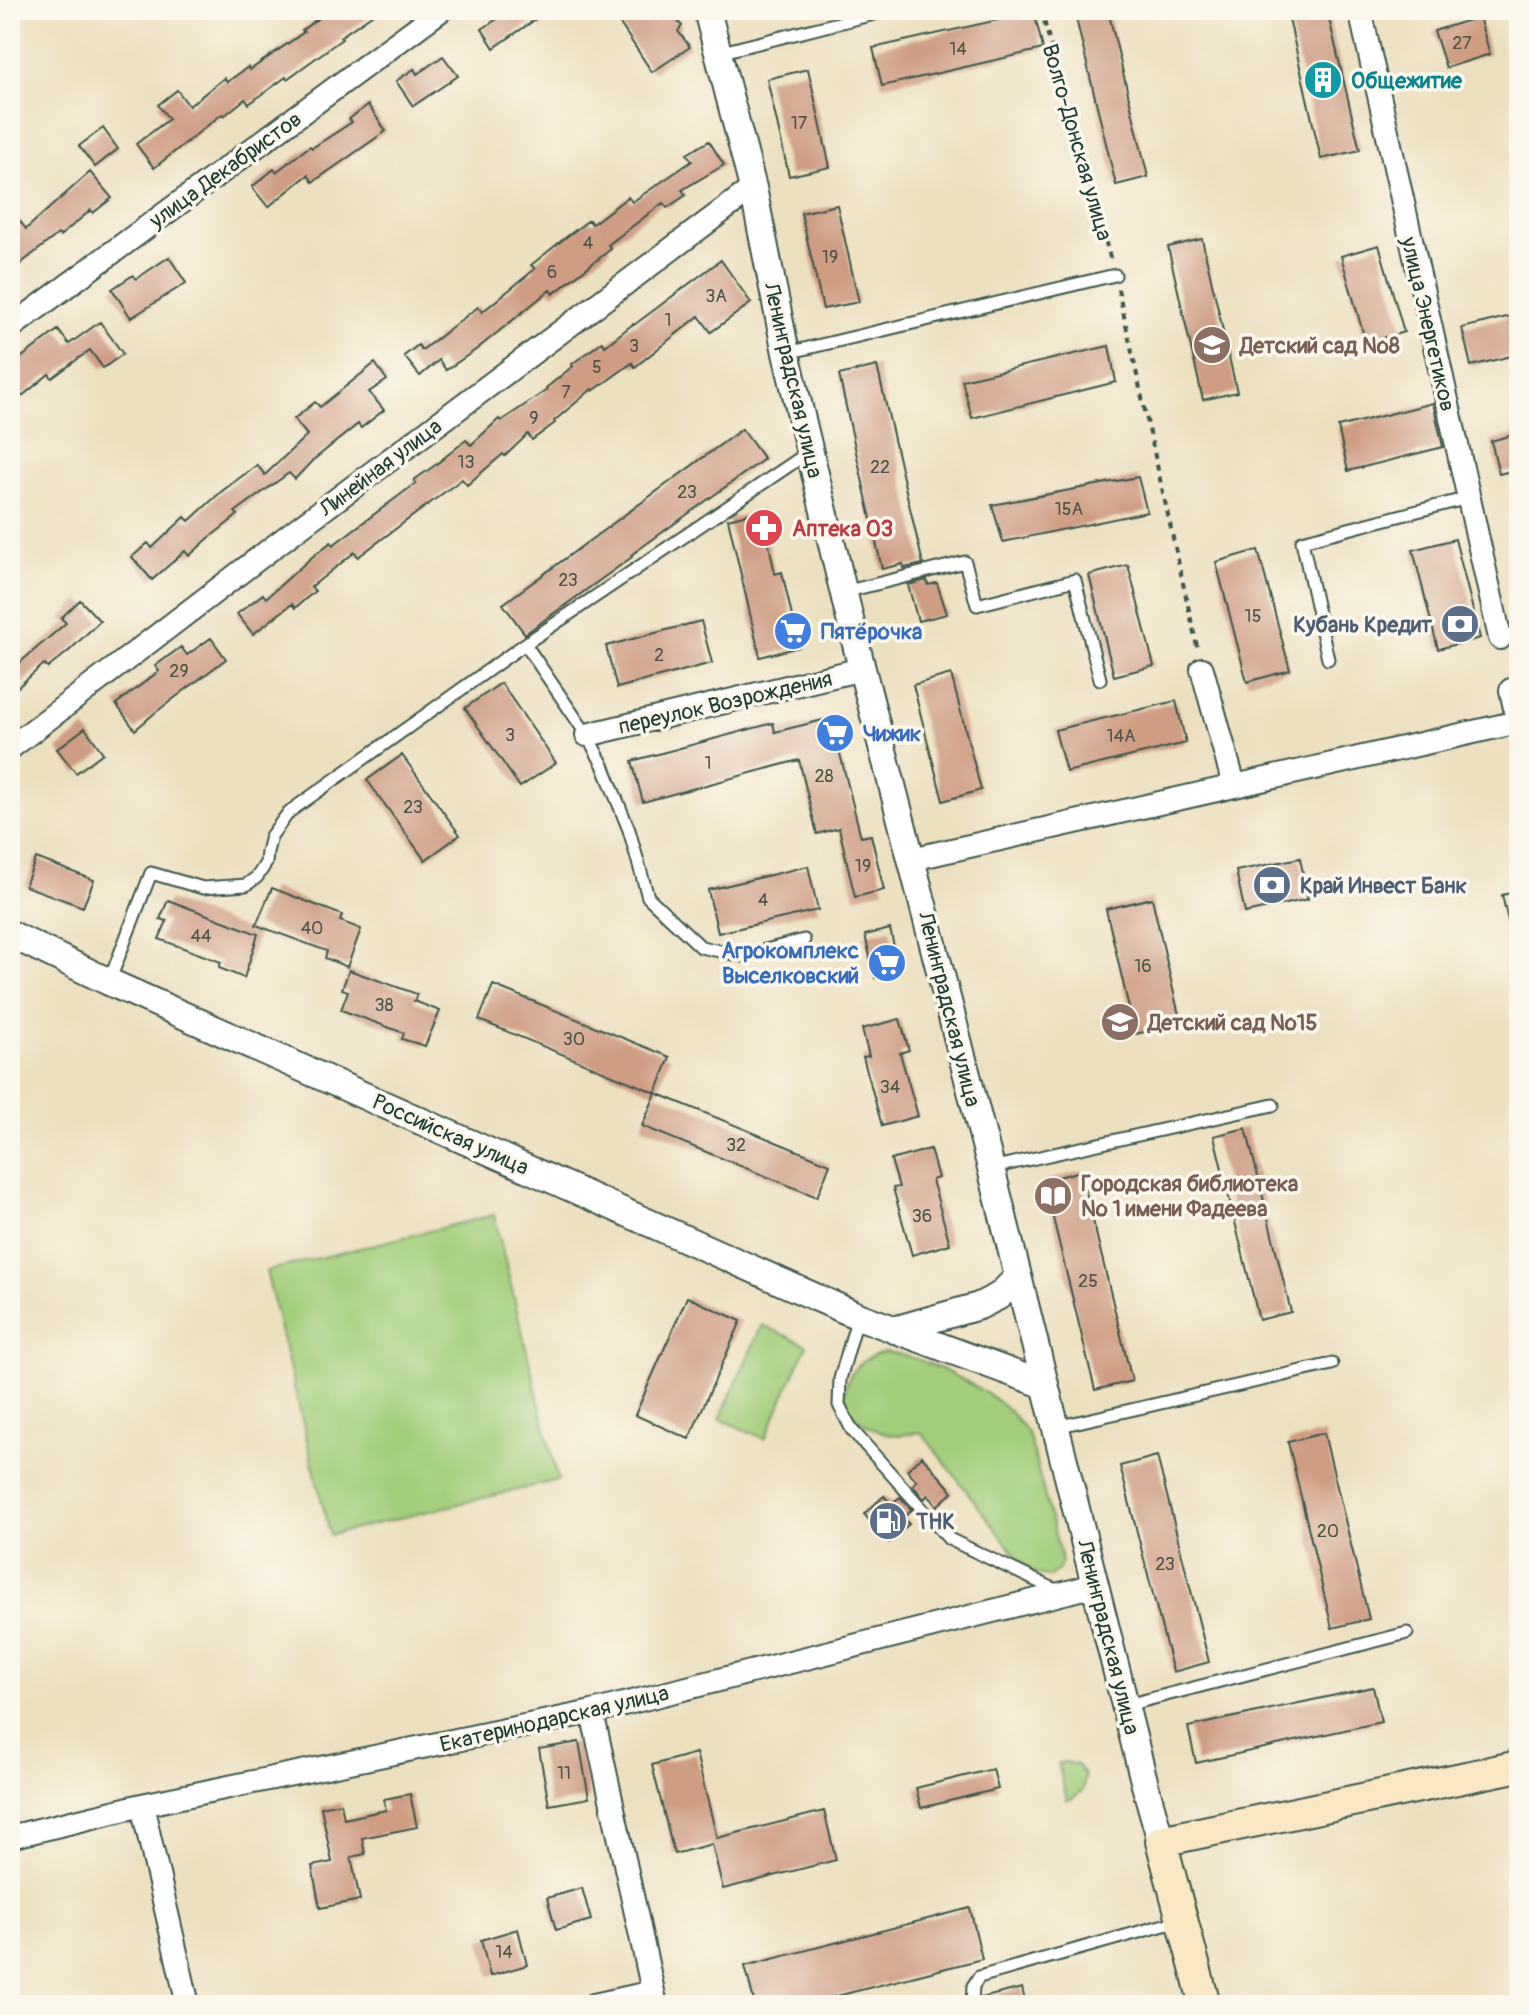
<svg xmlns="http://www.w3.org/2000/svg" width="1529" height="2015" viewBox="0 0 1529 2015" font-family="Pangolin,sans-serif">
<rect width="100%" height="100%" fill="#fbf7ec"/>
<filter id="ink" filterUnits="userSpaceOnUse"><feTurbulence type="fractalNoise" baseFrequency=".0125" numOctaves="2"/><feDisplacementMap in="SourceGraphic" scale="16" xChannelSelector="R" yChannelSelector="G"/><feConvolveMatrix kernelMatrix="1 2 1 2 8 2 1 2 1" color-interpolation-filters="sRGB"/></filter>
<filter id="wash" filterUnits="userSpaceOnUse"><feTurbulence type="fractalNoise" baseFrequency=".006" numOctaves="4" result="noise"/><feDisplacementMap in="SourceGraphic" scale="32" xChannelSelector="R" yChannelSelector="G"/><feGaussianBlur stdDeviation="1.8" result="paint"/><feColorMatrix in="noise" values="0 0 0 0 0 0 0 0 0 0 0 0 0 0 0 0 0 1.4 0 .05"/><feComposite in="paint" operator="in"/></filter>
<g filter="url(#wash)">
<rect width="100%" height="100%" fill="#ede0bf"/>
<path fill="#a2ce7b" stroke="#608658" stroke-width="2" d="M494,1215L558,1480L330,1535L266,1271Z
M762,1325L807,1345L765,1439L720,1419Z
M886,1352C918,1354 987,1389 1009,1411C1017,1419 1023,1427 1029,1436L1062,1562L1058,1570L1048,1577L1028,1571L922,1433C913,1431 906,1435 897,1435C887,1434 877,1431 868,1426C827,1405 846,1358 886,1352Z
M1065,1762L1077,1765L1085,1776L1083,1790L1073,1798L1067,1800L1058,1763Z"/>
<g id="blocks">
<path fill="#ce9d83" d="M330,10H379L340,37L342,39L287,79L286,77L249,104L245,99L224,116L222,114L154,168L136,144L169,119L158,105L177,90L189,106L224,78L227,82L248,67L250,70L304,32L302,30Z
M511,10H549L494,48L482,29Z
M611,10H668L682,26L678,31L690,47L652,72Z
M1074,10H1108L1148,177L1116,185Z
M1287,10H1327L1360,150L1321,159Z
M1034,12L1043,49L882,86L873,48Z
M1479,17L1490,54L1446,68L1434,31Z
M443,56L458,76L413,106L396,81L414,69L417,74Z
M808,69L830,167L789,176L767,79Z
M368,105L386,131L313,182L308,175L268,207L252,187L274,169L276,172L310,146L312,148L352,122L349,119Z
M103,128L118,149L95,167L79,146Z
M709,141L724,165L682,190L686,195L667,208L663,203L608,245L611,249L553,294L550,290L477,349L446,370L439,360L420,376L404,356L418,345L422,350L478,307L482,312L535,269L531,265L565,238L589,220L592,224L628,197L632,202L692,161L687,154Z
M90,172L112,198L93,213L91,210L60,236L58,234L19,265L10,253V227L19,220L26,229Z
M837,205L859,302L823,309L801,213Z
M1202,239L1237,392L1203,400L1168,247Z
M1379,245L1404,332L1366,343L1341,256Z
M169,257L186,283L131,318L112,289L133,275L136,279Z
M721,260L751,303L711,332L699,316L635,367L632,363L593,391L592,389L554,421L555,423L532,440L528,434L505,456L503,454L467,485L462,479L358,557L355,552L311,587L315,591L295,608L292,604L253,634L237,614L263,594L266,598L312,557L331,542L333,545L416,483L414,480L434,466L466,440L471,445L499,419L501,421L547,390L546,388L573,366L572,364L602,342L605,346L633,324L634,325Z
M1519,314V354L1471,366L1462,328Z
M100,322L123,354L103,368L90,350L52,378L49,374L21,397L10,384V366L58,330L69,344Z
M1109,346L1116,382L972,418L962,380Z
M375,363L387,380L369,392L384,410L361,428L358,424L312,461L295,479L289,473L235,512L238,515L209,538L189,556L185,551L152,580L132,557L148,543L152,548L185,517L189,521L222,491L257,465L265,475L307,435L294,419L315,402L320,407Z
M877,366L923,564L904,568L903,564L882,569L839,375Z
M1433,403L1443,447L1348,471L1338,427Z
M742,429L764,459L631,555L632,557L525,634L503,604Z
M1519,433V469L1499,474L1491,441Z
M1138,477L1147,512L1003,542L992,505Z
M762,510L775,574L782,572L799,647L760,657L728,519Z
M1455,539L1480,638L1438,649L1413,550Z
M1258,550L1290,670L1247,682L1216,562Z
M1128,565L1154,666L1114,676L1089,575Z
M927,580L928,585L937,583L947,614L918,621L908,585Z
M80,600L100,621L70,650L48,668L44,664L10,694V671L66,623L61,618Z
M701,621L712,663L617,688L606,646Z
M211,638L226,659L156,712L135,730L116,704L159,671L155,666L181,647L187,655Z
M951,674L981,790L943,801L913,685Z
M501,683L556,763L520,787L465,708Z
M1176,701L1186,743L1066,772L1055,730Z
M831,718L861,837L871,835L884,890L855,897L839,828L817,834L799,760L643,802L632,761L773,723L775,732Z
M85,728L103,753L76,773L57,749Z
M402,755L460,835L425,860L367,780Z
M36,858L94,880L83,907L25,886Z
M1300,858L1308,899L1245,913L1236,871Z
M808,866L818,910L718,933L708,890Z
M272,888L342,915L340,921L361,929L347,967L325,958L327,951L256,925Z
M1519,891V940L1513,941L1502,895Z
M1152,898L1181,1024L1135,1034L1106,909Z
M168,900L258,934L244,978L219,968L221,962L159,939L167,921L160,919Z
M890,929L900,973L875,978L865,935Z
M349,970L417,994L414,1001L440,1011L425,1046L402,1039L404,1033L341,1010L348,991L342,989Z
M493,985L670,1057L656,1093L479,1020Z
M900,1019L909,1050L900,1053L918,1116L882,1126L863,1057L869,1056L862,1029Z
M656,1093L830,1164L817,1197L642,1126Z
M1246,1128L1291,1312L1259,1320L1214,1136Z
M930,1149L938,1178L932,1180L950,1244L912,1255L893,1188L899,1187L891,1160Z
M1081,1171L1132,1381L1095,1390L1044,1181Z
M687,1297L741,1321L689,1439L635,1415Z
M1324,1433L1369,1619L1332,1628L1288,1442Z
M922,1456L953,1492L937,1506L928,1495L924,1499L913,1485L917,1481L907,1470Z
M1157,1456L1209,1662L1173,1672L1120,1466Z
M884,1496L891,1504L900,1497L912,1510L903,1518L909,1524L889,1542L864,1514Z
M1373,1687L1381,1722L1196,1763L1188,1727Z
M579,1742L589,1798L549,1805L539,1749Z
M696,1753L717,1838L824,1811L836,1860L723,1889L712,1844L674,1854L652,1765Z
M993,1769L998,1789L921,1808L916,1788Z
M410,1794L417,1827L362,1838L365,1854L351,1857L360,1900L320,1908L312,1866L332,1862L321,1807L341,1803L344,1819L386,1810L384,1799Z
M582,1888L591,1920L556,1930L547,1898Z
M970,1908L982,1959L802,2005H755L745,1966Z
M518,1929L527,1965L490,1976L481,1940Z
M1022,1988L1026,2005H981V1998Z"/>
</g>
</g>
<g filter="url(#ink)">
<use href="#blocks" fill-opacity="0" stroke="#3e5549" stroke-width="2"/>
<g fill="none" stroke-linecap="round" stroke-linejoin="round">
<g stroke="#3e5549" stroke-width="15">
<path id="service" d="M718,53L890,10
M787,353L1115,275
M844,592L965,562L977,605L1075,580L1100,679
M525,644L587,735L603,765L629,830L648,897L701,947L743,956L804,940
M1328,659L1302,541L1468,498
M109,982L151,873L203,888L246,885L257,877L266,863L267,852L271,836L289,812L525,644L809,452
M991,1168L1273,1105
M858,1316L840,1379L839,1405L852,1430L949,1539L1058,1591
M1056,1427L1332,1364
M1127,1705L1407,1633
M972,2005L973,1986L979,1977L1182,1920"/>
</g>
<g stroke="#3e5549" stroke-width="26">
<path id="minor" d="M1360,10L1500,638
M10,328L441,10
M1202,669L1234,785
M587,735L862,669
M10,748L297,529L753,188
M912,859L1518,722L1511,690
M592,1712L656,2005
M142,1805L188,2005
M10,1837L142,1805L592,1712L1096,1585
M594,2005L653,1992"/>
</g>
<g stroke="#3e5549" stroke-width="30">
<path id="tertiary" d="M707,10L753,188L786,353L862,669L991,1168L1145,1785L1161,1841
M10,934L109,982L858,1316L1045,1385
M894,1330L979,1306L999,1296L1018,1277"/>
</g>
<g stroke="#3e5549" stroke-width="34">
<path id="secondary" d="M1205,2005L1161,1841L1519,1766"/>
</g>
<path stroke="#3e5549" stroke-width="4" stroke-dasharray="6 6" stroke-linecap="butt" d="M1041,10L1111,261
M1118,289L1198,651"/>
<use href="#service" stroke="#fff" stroke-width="11"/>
<use href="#minor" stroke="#fff" stroke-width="22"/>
<use href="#tertiary" stroke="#fff" stroke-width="26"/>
<use href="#secondary" stroke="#fae7c3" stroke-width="30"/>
</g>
</g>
<defs>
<g id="building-disc" transform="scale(2)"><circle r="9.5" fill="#0f9aa8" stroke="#fbf7ec"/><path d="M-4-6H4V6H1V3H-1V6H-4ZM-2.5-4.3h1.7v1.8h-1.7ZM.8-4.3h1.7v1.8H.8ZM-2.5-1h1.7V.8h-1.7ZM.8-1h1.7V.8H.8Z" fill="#fff"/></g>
<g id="school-disc" transform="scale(2)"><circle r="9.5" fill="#8d6e63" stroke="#fbf7ec"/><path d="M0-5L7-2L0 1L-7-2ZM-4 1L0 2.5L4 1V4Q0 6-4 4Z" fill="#fff"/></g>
<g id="pharmacy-disc" transform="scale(2)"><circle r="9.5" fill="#e0444e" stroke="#fbf7ec"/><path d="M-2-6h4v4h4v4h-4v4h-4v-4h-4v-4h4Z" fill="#fff"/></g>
<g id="bank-disc" transform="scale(2)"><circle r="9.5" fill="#5c6f8a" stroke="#fbf7ec"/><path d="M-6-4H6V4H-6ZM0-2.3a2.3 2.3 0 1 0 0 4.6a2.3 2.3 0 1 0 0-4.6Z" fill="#fff"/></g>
<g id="supermarket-disc" transform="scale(2)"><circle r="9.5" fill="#3f7fe0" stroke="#fbf7ec"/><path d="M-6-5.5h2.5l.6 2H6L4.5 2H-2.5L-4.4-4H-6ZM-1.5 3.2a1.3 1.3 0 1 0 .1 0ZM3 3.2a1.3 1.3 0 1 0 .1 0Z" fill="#fff"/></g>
<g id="library-disc" transform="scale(2)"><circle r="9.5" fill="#8d6e63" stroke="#fbf7ec"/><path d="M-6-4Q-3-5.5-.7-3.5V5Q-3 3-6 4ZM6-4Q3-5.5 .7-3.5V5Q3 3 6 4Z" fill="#fff"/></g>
<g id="fuel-disc" transform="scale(2)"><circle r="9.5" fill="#5c6f8a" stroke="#fbf7ec"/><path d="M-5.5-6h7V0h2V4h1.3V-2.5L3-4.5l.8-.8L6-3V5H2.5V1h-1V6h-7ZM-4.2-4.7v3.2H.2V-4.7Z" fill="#fff"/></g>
</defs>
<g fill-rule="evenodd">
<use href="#building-disc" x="1323" y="80"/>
<use href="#school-disc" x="1212" y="345"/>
<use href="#pharmacy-disc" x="764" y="528"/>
<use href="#bank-disc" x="1460" y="624"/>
<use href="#supermarket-disc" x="793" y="631"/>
<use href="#supermarket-disc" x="835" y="733"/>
<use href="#bank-disc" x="1272" y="885"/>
<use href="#supermarket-disc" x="887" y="963"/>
<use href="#school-disc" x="1120" y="1022"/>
<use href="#library-disc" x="1053" y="1196"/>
<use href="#fuel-disc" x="888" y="1521"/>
</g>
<g text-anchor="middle" stroke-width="7" stroke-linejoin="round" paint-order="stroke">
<g font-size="18" fill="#4b5548">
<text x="1462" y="49">27</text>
<text x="958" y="55">14</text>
<text x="799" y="129">17</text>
<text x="588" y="249">4</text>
<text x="830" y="263">19</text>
<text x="552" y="278">6</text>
<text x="716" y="302">3А</text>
<text x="668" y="326">1</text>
<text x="634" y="352">3</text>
<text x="597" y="373">5</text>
<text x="566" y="398">7</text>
<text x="534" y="424">9</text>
<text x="466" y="468">13</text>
<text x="880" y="473">22</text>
<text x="687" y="498">23</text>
<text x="1069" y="515">15А</text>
<text x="568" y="586">23</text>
<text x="1253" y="622">15</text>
<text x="659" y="661">2</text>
<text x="179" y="677">29</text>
<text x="510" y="741">3</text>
<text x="1121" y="742">14А</text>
<text x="708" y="769">1</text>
<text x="824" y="782">28</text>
<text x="413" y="813">23</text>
<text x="863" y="872">19</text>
<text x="763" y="906">4</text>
<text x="312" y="934">40</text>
<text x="201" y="942">44</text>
<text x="1143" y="972">16</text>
<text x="384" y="1011">38</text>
<text x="574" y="1045">30</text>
<text x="890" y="1093">34</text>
<text x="736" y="1151">32</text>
<text x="922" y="1222">36</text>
<text x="1088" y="1287">25</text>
<text x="1328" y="1537">20</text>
<text x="1165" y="1570">23</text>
<text x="564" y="1779">11</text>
<text x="504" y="1958">14</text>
</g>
<g font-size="22" font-weight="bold" fill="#0d838f" stroke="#fbf7ec" text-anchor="start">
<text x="1351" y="88">Общежитие</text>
</g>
<g font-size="22" fill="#1f3d34" stroke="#fbf7ec">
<text transform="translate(1078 142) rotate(74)" y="8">Волго-Донская улица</text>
<text transform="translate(225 169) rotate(-36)" y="8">улица Декабристов</text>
<text transform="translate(1429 324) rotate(77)" y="8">улица Энергетиков</text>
<text transform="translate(794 380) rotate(77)" y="8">Ленинградская улица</text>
<text transform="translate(380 467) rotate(-37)" y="8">Линейная улица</text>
<text transform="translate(725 702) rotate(-13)" y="8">переулок Возрождения</text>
<text transform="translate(950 1009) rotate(76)" y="8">Ленинградская улица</text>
<text transform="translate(451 1134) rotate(24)" y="8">Российская улица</text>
<text transform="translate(1109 1637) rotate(76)" y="8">Ленинградская улица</text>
<text transform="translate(554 1718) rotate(-13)" y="8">Екатеринодарская улица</text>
</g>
<g font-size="22" font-weight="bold" fill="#785e54" stroke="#fbf7ec" text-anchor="start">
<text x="1240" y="353">Детский сад №8</text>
<text x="1148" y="1030">Детский сад №15</text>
<text x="1081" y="1191">Городская библиотека<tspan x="1081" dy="25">№ 1 имени Фадеева</tspan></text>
</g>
<g font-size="22" font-weight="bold" fill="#be3a42" stroke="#fbf7ec" text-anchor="start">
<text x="792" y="536">Аптека 03</text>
</g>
<g font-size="22" font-weight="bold" fill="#4e5e75" stroke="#fbf7ec" text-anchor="start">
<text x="1432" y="632" text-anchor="end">Кубань Кредит</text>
<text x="1300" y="893">Край Инвест Банк</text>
<text x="916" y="1529">ТНК</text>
</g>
<g font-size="22" font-weight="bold" fill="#366cbe" stroke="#fbf7ec" text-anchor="start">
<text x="821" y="639">Пятёрочка</text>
<text x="863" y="741">Чижик</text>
<text x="859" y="958" text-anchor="end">Агрокомплекс<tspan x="859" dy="25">Выселковский</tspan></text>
</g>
</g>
<rect width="1529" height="2015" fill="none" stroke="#fbf7ec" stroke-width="40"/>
</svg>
